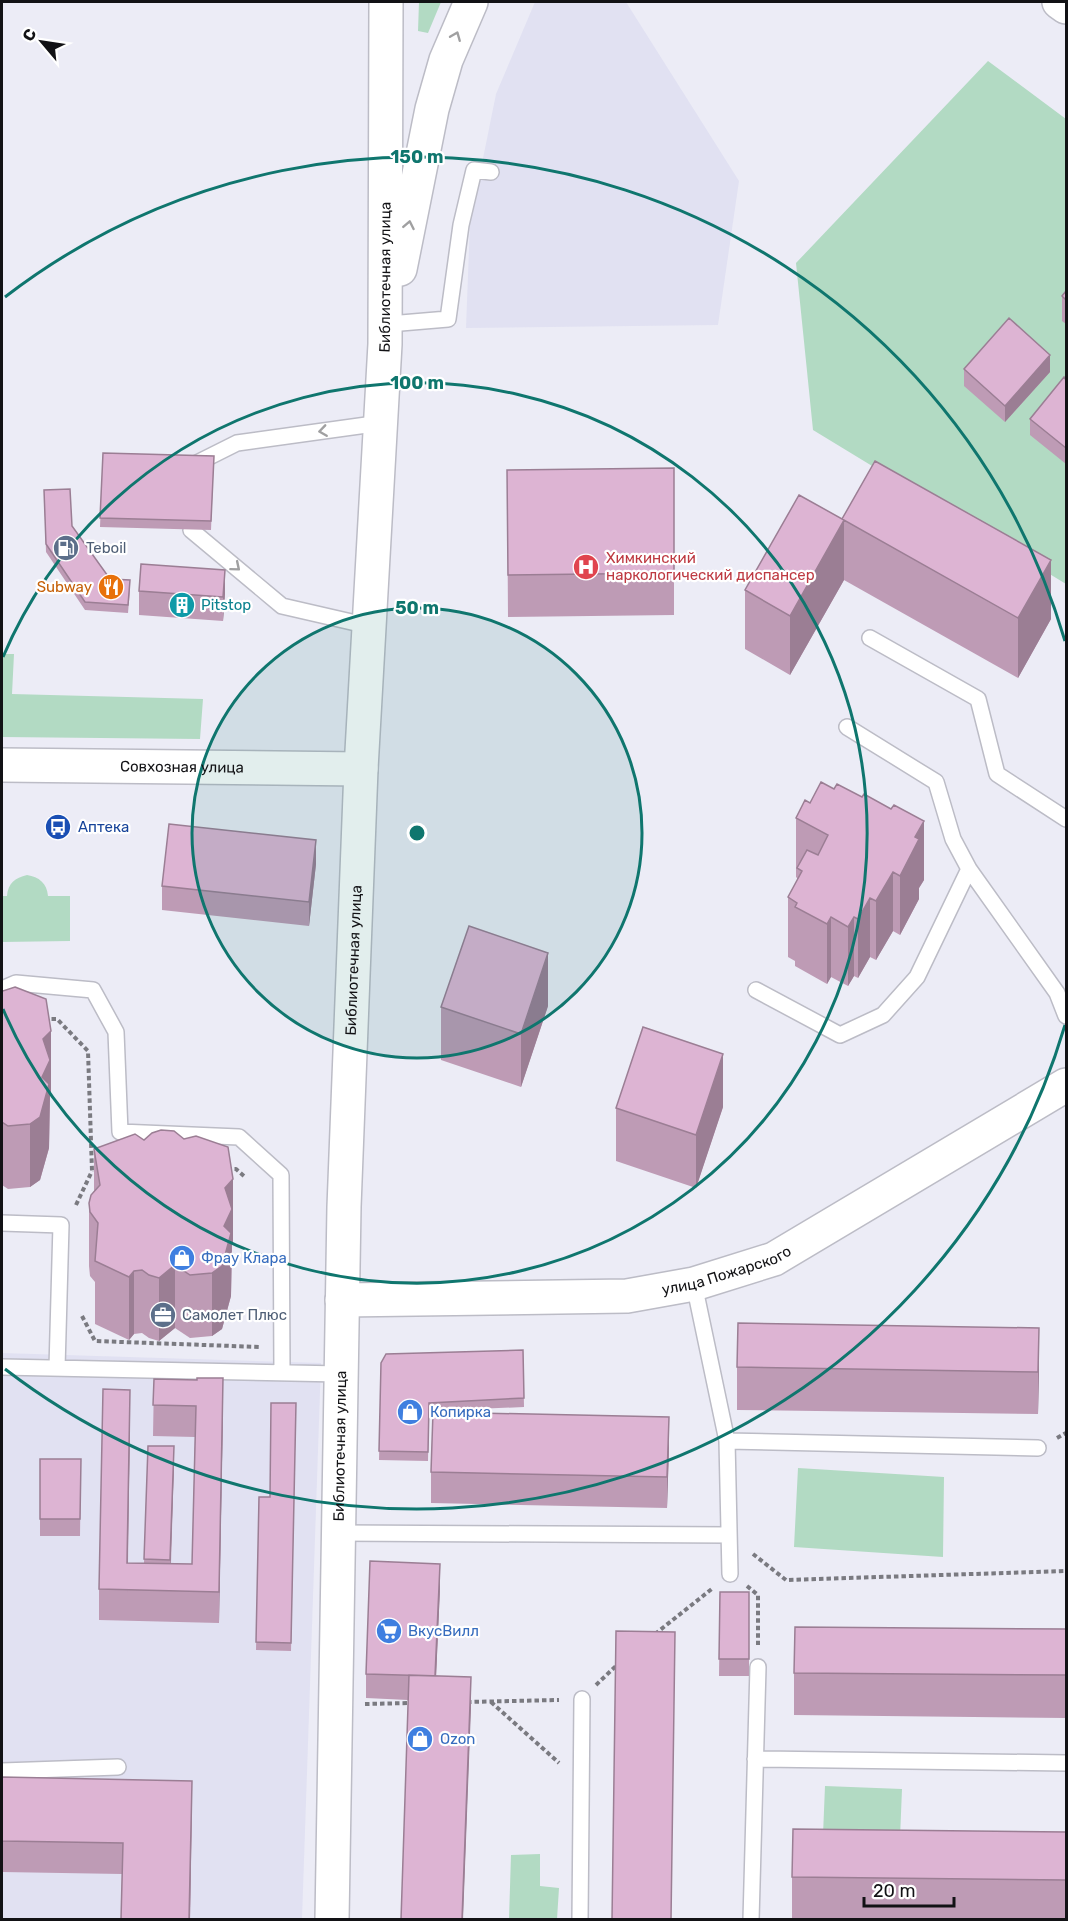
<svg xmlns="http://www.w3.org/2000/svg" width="1068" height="1921" viewBox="0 0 1068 1921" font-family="Rubik,sans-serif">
<rect width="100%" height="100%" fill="#ececf6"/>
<path fill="#e1e1f2" d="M535,2H626L739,181L718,325L466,328L470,223L496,94Z
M2,1353L321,1363L302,1919L2,1920Z"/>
<path fill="#b2dac3" d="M419,2H441L428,33L418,31Z
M988,61L1066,119V584L813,430L796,263Z
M2,654H14L12,694L203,699L200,739L2,737Z
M27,875C39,877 47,883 48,896H70V941L2,942V896H7C8,883 15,878 27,875Z
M798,1468L944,1477L943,1557L794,1547Z
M825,1786L902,1789L900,1838L823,1835Z
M540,1854V1886L559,1888L557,1919H509L511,1855Z"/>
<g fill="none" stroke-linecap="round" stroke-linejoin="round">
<g stroke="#bcbcc6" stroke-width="18">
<path id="service" d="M389,324L448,319L461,225L474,170L491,172
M195,464L237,443L381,423
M191,530L282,606L369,626
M870,638L978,699L997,774L1066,819
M847,727L936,782L953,839L969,869
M2,989L16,983L93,990L116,1032L120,1132L239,1137L281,1175L282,1373
M756,990L840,1035L883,1015L917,977L969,869L1057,993L1066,1016
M2,1223L61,1225L57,1368
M694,1284L727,1441L730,1574
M2,1367L340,1374
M727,1441L1038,1448
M338,1533L729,1535
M755,1759L1066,1763
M2,1771L118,1767
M580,1920L582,1699
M751,1920L758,1667"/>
</g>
<g stroke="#bcbcc6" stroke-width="36">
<g id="tertiary">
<path d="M1059,2L1066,7"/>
<path d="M400,269L432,109L446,60L471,2"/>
<path id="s1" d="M2,765L361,769"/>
<path id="s2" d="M342,1300L627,1296L694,1284L774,1259L1066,1085"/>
<path id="s3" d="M332,1920L344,1207L361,769L385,344L386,2"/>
</g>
</g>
<path stroke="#7a7a80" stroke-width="4" stroke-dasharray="4.5 3" stroke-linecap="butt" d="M44,1019H57L88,1051L92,1171H99
M227,1169H236L244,1176
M76,1205L92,1171
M82,1316L95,1341L260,1347
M1057,1438L1066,1433
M753,1554L786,1580L1066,1571
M747,1586L758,1595V1645
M655,1634L713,1588
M596,1685L619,1663
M467,1702L559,1700
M491,1702L559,1763
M365,1704L412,1703"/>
<use href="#service" stroke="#fff" stroke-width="15"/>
<use href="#tertiary" stroke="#fff" stroke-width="33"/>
</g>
<path fill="#be9bb5" d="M1066,291V324L1062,321V296Z
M964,369L1050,372L1005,422L964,386Z
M1066,380V464L1030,435V419Z
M103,453L214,456L211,530L100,527Z
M674,468V615L508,617L507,470Z
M44,490L72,526L110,579L130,589L128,613L85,610L46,552Z
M842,519L1051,619L1018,678L844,580L790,675L745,649V590Z
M139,591L225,594L223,621L139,615Z
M796,818L924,880L919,888V899L900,935L893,931L876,960L870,957L858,978L854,976L848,986L831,977L827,984L795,966V961L788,957V897L797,882V878L796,877Z
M316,864L309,926L162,910V886Z
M2,990L51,1094L50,1095L49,1148L40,1180L30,1187L8,1189L2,1185Z
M548,1006L521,1087L441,1060V1007Z
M723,1107L696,1188L616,1161V1108Z
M94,1149L233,1242L232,1243L231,1296L222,1329L212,1336L190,1338L175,1328L159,1341L149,1338L142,1333L134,1334L129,1340L95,1324V1282L90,1276L89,1266V1203L94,1191Z
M523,1350L524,1407L429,1411L428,1461L379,1460L381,1363Z
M737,1367L1039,1370L1038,1414L737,1410Z
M154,1379L223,1409L219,1623L99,1620V1589L130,1421L128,1563H144L148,1446L174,1463L171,1564H192L195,1437L153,1436Z
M296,1403L291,1651L256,1650L259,1497H270Z
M669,1448L667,1508L431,1503V1472Z
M40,1459H81L80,1536H40Z
M440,1588L436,1676L471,1708L408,1700L366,1698V1674Z
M720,1592H749V1676H719Z
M1066,1629V1718L794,1715V1673Z
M2,1777L192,1812L190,1920H121L122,1874L2,1872Z
M1066,1832V1920L792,1919V1877Z"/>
<path fill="#9b7e94" d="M1050,355V372L1005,422V406Z
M844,520V580L790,675V616Z
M1051,560V619L1018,678V618Z
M225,570V594L223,621V597Z
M924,821V880L919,888V899L900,935V876L915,837Z
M316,840V864L309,926V902Z
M893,872V931L876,960V901Z
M870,898V957L858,978V919Z
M831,917V977L827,984V924Z
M854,917V976L848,986V927Z
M548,953V1006L521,1087V1034Z
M51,1031V1094L50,1095L49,1148L40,1180L30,1187V1124L42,1077L43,1039Z
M723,1054V1107L696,1188V1135Z
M233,1179V1242L232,1243L231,1296L222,1329L212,1336V1273L224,1226L225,1188Z
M175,1265V1328L159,1341V1278Z
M134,1271V1334L129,1340V1277Z
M1039,1328V1370L1038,1414V1372Z
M223,1378V1409L219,1623V1592Z
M130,1390V1421L127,1594V1563Z
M669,1417V1448L667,1508V1477Z
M174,1446V1463L170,1576V1560Z
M440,1564V1588L435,1701V1677Z
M471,1677V1708L463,1920H462Z
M192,1781L190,1920H189Z"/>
<path fill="#ddb4d3" stroke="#9b7e94" stroke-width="1.5" d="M1066,291V300L1062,296Z
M1009,318L1050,355L1005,406L964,369Z
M1064,377L1066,380V448L1030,419Z
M103,453L214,456L211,521L100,518Z
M875,461L1051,560L1018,618L842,519Z
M674,468V573L508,575L507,470Z
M70,489L72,526L110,579L130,580L128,605L85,602L46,544L44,490Z
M799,495L844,520L790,616L745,590Z
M141,564L225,570L223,597L139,591Z
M821,782L834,789L837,784L862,797L864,794L891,809L894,805L924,821L915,837L919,839L900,876L893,872L876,901L870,898L858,919L854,917L848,927L831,917L827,924L795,907L797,903L788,897L802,871L797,868L807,850L818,855L828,835L796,818L805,800L810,803Z
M169,824L316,840L309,902L162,886Z
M469,926L548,953L521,1034L441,1007Z
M15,987L46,999L51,1031L43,1039L50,1060L42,1077L49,1084L40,1117L30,1124L8,1126L2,1122V990L3,991Z
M643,1027L723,1054L696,1135L616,1108Z
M161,1130L174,1131L184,1139L196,1136L228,1147L233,1179L225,1188L232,1209L224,1226L231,1233L222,1266L212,1273L190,1275L175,1265L159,1278L149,1275L142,1270L134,1271L129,1277L95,1261L98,1223L90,1212L89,1203L91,1195L100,1185L94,1149L135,1134L144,1140L152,1133Z
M738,1323L1039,1328L1038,1372L737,1367Z
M523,1350L524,1398L429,1403L428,1452L379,1451L381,1363L386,1354Z
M197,1378H223L219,1592L99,1589L103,1389L130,1390L127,1563L192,1564L196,1406L153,1405L154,1379L197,1380Z
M271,1403H296L291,1643L256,1642L259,1497H270Z
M433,1412L669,1417L667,1477L431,1472Z
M148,1446H174L170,1560L144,1559Z
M40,1459H81L80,1519H40Z
M370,1561L440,1564L435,1676L366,1674Z
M720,1592H749V1659H719Z
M795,1627L1066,1629V1675L794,1673Z
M616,1631L675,1632L671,1920H612Z
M409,1675L471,1677L462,1920H401Z
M2,1777L192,1781L189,1920H121L123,1843L2,1841Z
M793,1829L1066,1832V1880L792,1877Z"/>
<defs><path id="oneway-chevron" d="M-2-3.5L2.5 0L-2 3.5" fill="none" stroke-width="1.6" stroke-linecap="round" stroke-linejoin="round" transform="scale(1.5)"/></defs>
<g stroke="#a0a0a1">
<use href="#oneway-chevron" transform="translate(456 36) rotate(-68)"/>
<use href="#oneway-chevron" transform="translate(409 225) rotate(-79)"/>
<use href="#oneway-chevron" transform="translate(323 431) rotate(172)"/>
<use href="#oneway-chevron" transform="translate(236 567) rotate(40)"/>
</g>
<circle cx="417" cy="833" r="225" fill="#0f766e" fill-opacity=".12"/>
<g fill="none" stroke="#0f766e" stroke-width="3">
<circle cx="417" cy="833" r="225"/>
<path d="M3 657A450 450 0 1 1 3 1009"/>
<path d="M1065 1025A676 676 0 0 1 5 1369M5 297A676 676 0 0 1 1065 641"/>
</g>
<defs>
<g id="fuel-disc" transform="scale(1.35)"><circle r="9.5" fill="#5c6f8a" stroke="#fff"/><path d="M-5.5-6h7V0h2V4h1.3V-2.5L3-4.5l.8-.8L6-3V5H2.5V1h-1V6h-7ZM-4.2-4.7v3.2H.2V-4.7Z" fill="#fff"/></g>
<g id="hospital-disc" transform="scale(1.35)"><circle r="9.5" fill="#e0444e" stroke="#fff"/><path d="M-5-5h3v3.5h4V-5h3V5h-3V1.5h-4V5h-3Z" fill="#fff"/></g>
<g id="restaurant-disc" transform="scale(1.35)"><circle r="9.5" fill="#e8710a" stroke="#fff"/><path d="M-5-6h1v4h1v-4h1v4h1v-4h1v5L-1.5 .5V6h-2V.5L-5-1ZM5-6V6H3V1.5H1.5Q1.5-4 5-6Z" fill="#fff"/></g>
<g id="building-disc" transform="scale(1.35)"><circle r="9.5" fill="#0f9aa8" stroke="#fff"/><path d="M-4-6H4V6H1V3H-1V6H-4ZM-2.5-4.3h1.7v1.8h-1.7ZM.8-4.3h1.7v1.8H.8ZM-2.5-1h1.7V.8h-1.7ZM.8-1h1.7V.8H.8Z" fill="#fff"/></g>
<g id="bus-disc" transform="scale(1.35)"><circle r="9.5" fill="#1a4fb4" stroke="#fff"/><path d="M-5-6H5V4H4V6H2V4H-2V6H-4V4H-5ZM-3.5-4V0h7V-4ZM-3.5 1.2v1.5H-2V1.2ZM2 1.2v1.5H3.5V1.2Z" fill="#fff"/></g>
<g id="shop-disc" transform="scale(1.35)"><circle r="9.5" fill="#3f7fe0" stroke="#fff"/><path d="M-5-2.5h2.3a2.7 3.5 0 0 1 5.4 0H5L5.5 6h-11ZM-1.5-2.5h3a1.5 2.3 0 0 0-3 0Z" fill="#fff"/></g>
<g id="office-disc" transform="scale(1.35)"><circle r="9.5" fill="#5c6f8a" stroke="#fff"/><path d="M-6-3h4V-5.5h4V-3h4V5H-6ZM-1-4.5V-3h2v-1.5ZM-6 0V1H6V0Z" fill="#fff"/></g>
<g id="supermarket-disc" transform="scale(1.35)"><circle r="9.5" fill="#3f7fe0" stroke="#fff"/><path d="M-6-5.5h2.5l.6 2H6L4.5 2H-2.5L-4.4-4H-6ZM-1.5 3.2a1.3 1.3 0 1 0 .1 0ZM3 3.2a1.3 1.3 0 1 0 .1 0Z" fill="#fff"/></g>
</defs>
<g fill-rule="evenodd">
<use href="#fuel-disc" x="66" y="548"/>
<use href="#hospital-disc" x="586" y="567"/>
<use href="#restaurant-disc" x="111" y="587"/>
<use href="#building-disc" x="182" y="605"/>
<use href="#bus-disc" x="58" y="827"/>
<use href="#shop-disc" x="182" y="1258"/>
<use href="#office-disc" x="163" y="1315"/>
<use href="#shop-disc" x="410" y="1412"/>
<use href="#supermarket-disc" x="389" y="1631"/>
<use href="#shop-disc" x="420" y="1739"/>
</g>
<g text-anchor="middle" stroke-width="4.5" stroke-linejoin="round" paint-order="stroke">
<g font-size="15" fill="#121215" stroke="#fff">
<text dy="5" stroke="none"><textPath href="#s3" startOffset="1644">Библиотечная улица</textPath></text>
<text dy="5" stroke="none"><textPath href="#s1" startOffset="180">Совхозная улица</textPath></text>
<text dy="5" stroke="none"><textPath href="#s3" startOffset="960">Библиотечная улица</textPath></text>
<text dy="5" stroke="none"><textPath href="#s2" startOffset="388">улица Пожарского</textPath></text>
<text dy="5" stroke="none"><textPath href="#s3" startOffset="474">Библиотечная улица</textPath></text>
</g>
<g font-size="15" fill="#4e5e75" stroke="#fff" text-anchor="start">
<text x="86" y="553">Teboil</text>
<text x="182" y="1320">Самолет Плюс</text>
</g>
<g font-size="15" fill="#be3a42" stroke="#fff" text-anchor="start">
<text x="606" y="563">Химкинский<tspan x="606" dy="17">наркологический диспансер</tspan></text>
</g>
<g font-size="15" fill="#c56008" stroke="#fff" text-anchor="end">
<text x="92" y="592">Subway</text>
</g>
<g font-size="15" fill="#0d838f" stroke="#fff" text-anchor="start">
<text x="201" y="610">Pitstop</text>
</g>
<g font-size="15" fill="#164399" stroke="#fff" text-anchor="start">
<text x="78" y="832">Аптека</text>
</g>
<g font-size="15" fill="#366cbe" stroke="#fff" text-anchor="start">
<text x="201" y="1263">Фрау Клара</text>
<text x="430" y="1417">Копирка</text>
<text x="408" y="1636">ВкусВилл</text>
<text x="440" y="1744">Ozon</text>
</g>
</g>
<circle cx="417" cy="833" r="9" fill="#0f766e" stroke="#fff" stroke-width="3"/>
<g font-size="18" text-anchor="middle" font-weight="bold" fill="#0f766e" stroke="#fff" stroke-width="4.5" stroke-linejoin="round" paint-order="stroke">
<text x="417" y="163">150 m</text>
<text x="417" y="389">100 m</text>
<text x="417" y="614">50 m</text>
</g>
<rect width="1068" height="1921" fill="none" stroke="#121215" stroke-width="6"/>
<g transform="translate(42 42) rotate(299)" stroke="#ffffff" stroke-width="4.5" paint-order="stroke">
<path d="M0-4.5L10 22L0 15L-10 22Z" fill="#121215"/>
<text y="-9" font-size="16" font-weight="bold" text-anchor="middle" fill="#121215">С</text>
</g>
<path d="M864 1897v9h90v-9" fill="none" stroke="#121215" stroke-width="3"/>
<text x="873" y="1897" font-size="18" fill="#121215" stroke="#ffffff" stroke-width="4.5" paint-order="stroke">20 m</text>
</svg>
